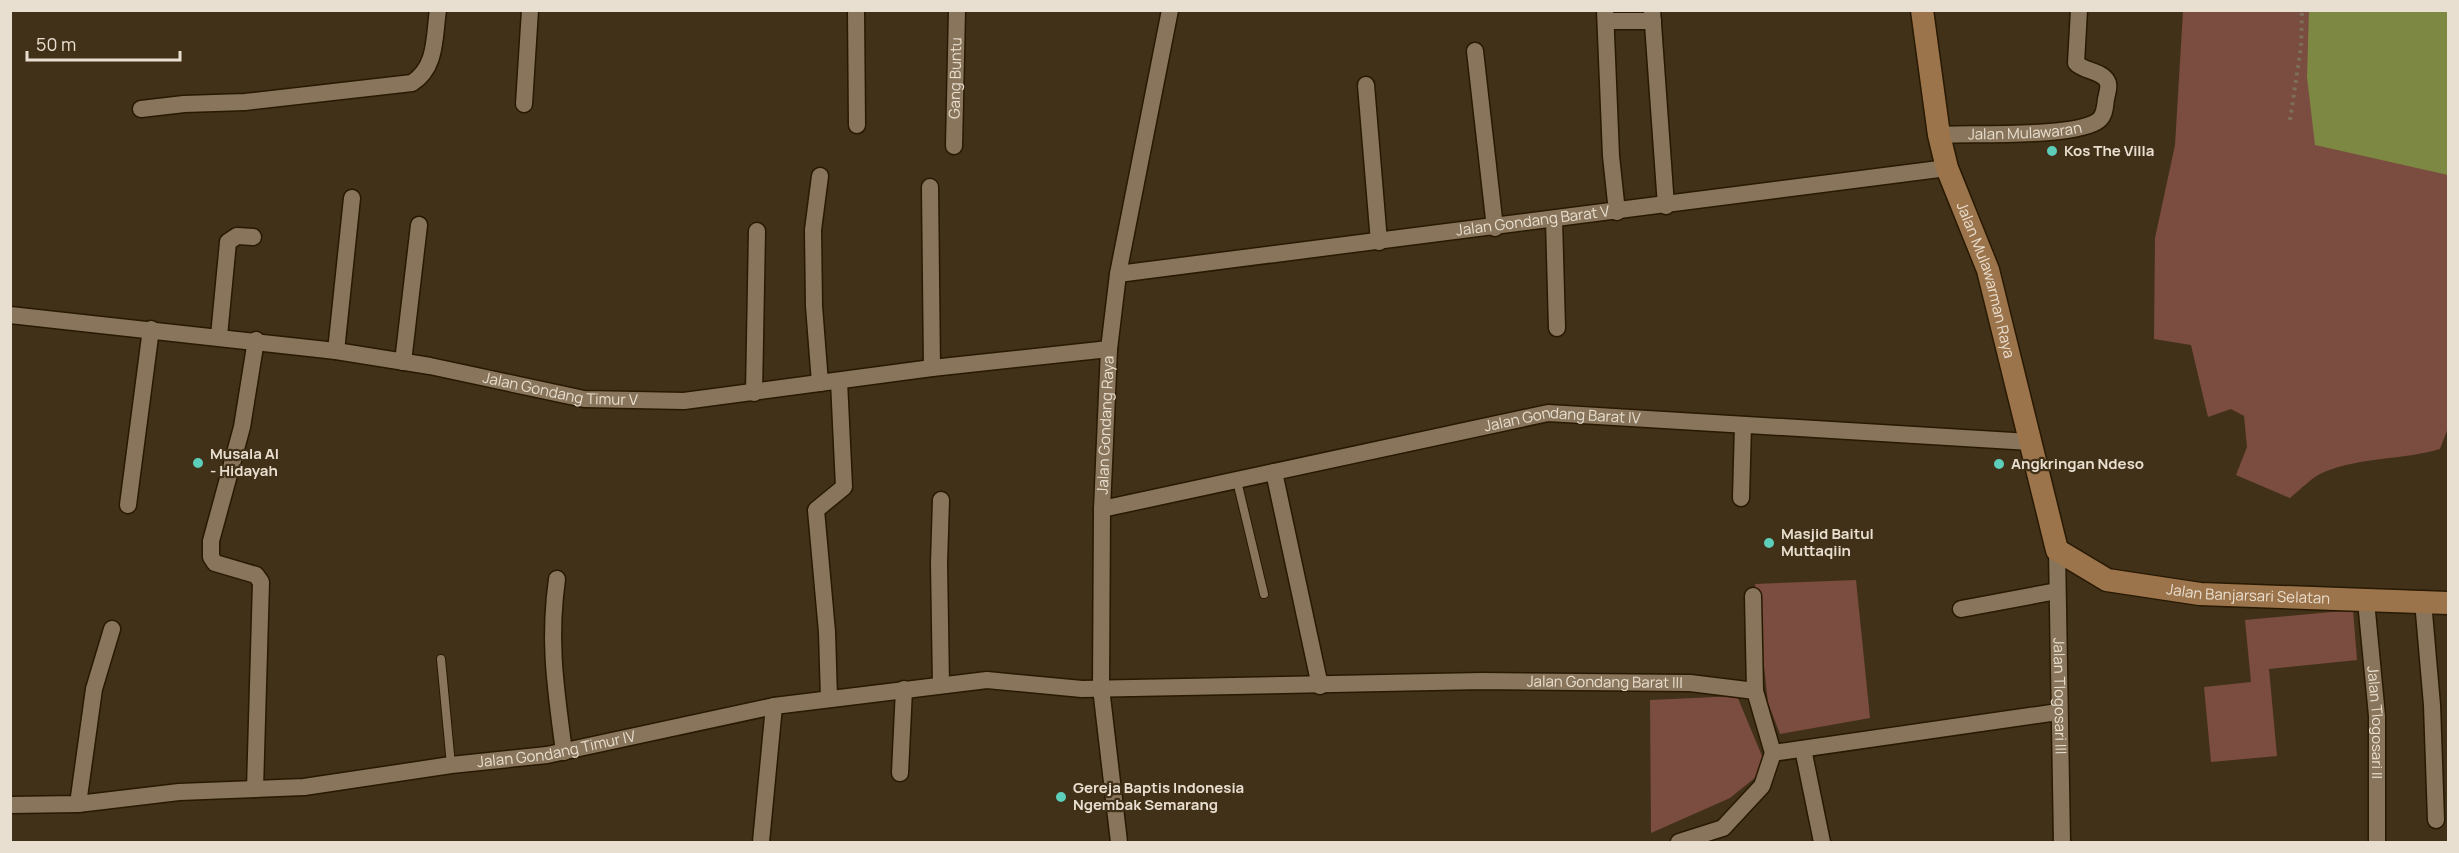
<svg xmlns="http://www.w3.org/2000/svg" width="2459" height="853" viewBox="0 0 2459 853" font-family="Manrope,sans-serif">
<rect width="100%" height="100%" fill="#423119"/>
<path fill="#7b4c40" d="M2183,11H2448V428L2440,449C2402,460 2360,457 2324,472C2312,477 2300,490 2290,498L2236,475L2247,447L2244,416L2231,409L2208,417L2191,345L2154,339L2155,238L2175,145Z
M1856,580L1870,718L1780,734L1768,703L1755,584Z
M2353,610L2357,660L2269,669L2277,756L2211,762L2204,687L2251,682L2245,620Z
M1737,696L1767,768L1730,798L1651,833L1650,700Z"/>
<path fill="#7d8942" d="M2309,11H2448V175L2315,145L2307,77Z"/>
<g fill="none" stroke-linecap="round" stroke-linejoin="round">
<g stroke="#281902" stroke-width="10">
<path id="lane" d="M1237,481L1264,594
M441,659L451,765"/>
</g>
<g stroke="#281902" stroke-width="19">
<g id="street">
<path d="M856,10L857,125"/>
<path d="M1605,10L1611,156L1617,212"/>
<path d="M1652,10L1666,206"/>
<path d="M1606,21H1653"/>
<path d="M1475,51L1495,228"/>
<path d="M1366,85L1379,242"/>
<path d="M524,104L530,10"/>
<path d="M141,109L184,104L245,102L412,83C437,67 434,37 438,10"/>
<path id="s1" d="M1939,135C1971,133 2078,138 2099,120C2105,115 2105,106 2106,99C2107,94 2110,85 2107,81C2102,71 2083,71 2076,63L2079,10"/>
<path id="s2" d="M954,146L957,10"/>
<path d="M820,176L813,230L814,306L820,383"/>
<path d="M930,187L932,368"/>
<path d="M1554,220L1557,328"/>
<path id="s3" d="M1118,274L1947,168"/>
<path id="s4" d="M10,315L336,351L430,366L584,399L684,401L932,368L1109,349"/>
<path d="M219,336L228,242L237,236L253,237"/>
<path d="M336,351L352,198"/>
<path d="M403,362L419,225"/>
<path d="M754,393L757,231"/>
<path d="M1274,472L1320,686"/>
<path d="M1741,498L1743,425"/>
<path d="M941,500L939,563L941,685"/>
<path d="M128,505L151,329"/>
<path id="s5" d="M1102,509L1548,413L2030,442"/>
<path id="s6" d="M2057,550L2062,842"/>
<path d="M557,579C548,643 556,690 564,752"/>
<path d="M1753,596L1755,691"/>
<path id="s7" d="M2366,601L2377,716V842"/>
<path d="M2423,601L2432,705L2436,820"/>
<path d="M1961,609L2057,591"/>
<path d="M829,699L827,632L816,510L844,487L839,381"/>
<path d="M1803,749L1822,842"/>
<path d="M1773,753L2058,712"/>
<path d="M900,773L904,689"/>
<path d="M255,789L261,582L256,575L215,563L211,557V541L242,427L256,340"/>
<path d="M78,804L94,689L112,629"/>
<path id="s8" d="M10,805L78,804L179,792L304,787L451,765L547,755L774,706L987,680L1082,689L1482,681L1690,683L1755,691L1773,753"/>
<path d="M761,842L774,706"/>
<path id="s9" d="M1119,842L1101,688L1102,509L1109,349L1118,274L1170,10"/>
<path d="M1679,842L1723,828L1762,786L1773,753"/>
</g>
</g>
<g stroke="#281902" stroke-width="25">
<g id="secondary">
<path id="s10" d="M1922,10L1939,135L1947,168L1988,270L2057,550L2107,580L2200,594L2448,603"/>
</g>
</g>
<path stroke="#7d6f5a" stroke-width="4" stroke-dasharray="3 4.5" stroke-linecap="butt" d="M2290,120L2301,47L2302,10"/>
<use href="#lane" stroke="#88755b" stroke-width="8"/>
<use href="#street" stroke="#88755b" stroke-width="16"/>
<use href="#secondary" stroke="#9c744b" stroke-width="22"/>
</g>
<g fill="#5cceba" stroke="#423119" stroke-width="2">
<circle cx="2052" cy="151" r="6"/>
<circle cx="198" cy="463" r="6"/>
<circle cx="1999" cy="464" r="6"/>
<circle cx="1769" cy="543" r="6"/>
<circle cx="1061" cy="797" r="6"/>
</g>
<g text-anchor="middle" stroke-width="4.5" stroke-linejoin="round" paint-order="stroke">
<g font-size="15" fill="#e9dfd0" stroke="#423119">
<text dy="5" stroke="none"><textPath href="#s2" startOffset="68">Gang Buntu</textPath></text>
<text dy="5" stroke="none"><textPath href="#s1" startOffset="86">Jalan Mulawaran</textPath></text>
<text dy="5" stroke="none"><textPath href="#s3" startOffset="418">Jalan Gondang Barat V</textPath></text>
<text dy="5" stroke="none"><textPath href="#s10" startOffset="279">Jalan Mulawarman Raya</textPath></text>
<text dy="5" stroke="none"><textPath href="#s4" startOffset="556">Jalan Gondang Timur V</textPath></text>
<text dy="5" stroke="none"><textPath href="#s9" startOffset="418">Jalan Gondang Raya</textPath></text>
<text dy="5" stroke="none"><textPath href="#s5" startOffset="470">Jalan Gondang Barat IV</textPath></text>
<text dy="5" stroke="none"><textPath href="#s10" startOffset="759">Jalan Banjarsari Selatan</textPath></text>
<text dy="5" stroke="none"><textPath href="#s8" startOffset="1605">Jalan Gondang Barat III</textPath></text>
<text dy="5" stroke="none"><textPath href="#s6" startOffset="146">Jalan Tlogosari III</textPath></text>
<text dy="5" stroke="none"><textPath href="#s7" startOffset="122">Jalan Tlogosari II</textPath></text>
<text dy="5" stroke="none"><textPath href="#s8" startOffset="550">Jalan Gondang Timur IV</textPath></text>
</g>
<g font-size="15" font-weight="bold" fill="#e9dfd0" stroke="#423119" text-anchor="start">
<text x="2064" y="156">Kos The Villa</text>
<text x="210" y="459">Musala Al<tspan x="210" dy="17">- Hidayah</tspan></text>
<text x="2011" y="469">Angkringan Ndeso</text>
<text x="1781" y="539">Masjid Baitul<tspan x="1781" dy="17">Muttaqiin</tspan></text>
<text x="1073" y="793">Gereja Baptis Indonesia<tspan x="1073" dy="17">Ngembak Semarang</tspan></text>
</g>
</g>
<rect width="2459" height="853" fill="none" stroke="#e9dfd0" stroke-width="24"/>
<path d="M27 51v9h153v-9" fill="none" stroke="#e9dfd0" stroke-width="3"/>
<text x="36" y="51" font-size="18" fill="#e9dfd0" stroke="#423119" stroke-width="4.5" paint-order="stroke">50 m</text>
</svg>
